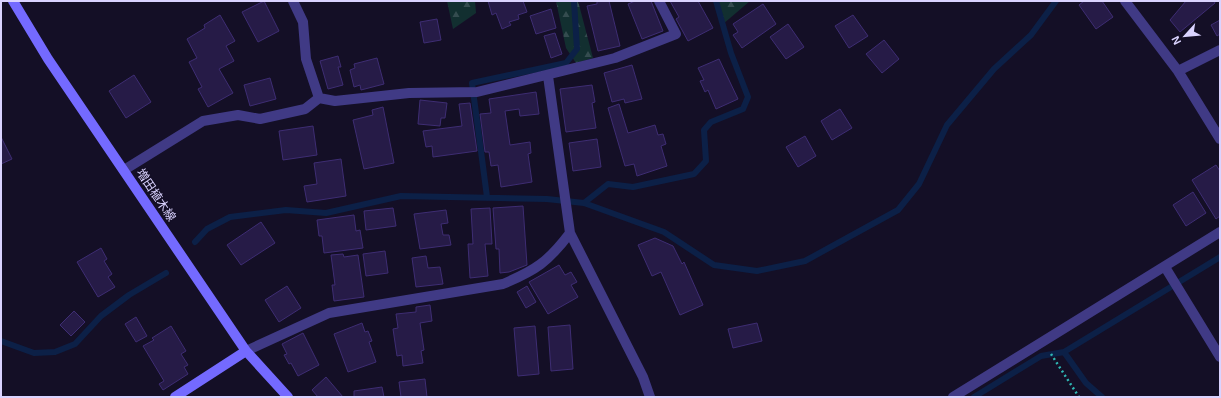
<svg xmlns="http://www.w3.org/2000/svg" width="1221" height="398" viewBox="0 0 1221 398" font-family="Arial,'Noto Sans JP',sans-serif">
<defs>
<pattern id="forest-firs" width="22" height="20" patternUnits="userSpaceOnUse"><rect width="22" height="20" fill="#122f30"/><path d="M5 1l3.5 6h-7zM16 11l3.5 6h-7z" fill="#344c4f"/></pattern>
</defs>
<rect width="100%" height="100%" fill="#140f26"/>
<path fill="url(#forest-firs)" d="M447,1H475L476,13L453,29Z
M556,1H578L593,58L576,63L566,48Z
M715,1H750L723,24Z"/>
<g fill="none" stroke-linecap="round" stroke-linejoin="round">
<path stroke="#0c2047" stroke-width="6" d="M487,197L472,83L566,63L577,49L574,1
M584,203L608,184L633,187L694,174L706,161L704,130L711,122L743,109L748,97L731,53L716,1
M195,242L207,229L230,217L286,210L326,213L401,196L547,199L584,203L664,232L714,265L757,271L805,261L898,210L919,184L947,125L994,69L1031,35L1056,1
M1,341L34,353L55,352L75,344L101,316L129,295L166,273
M1064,352L1086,383L1102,397
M974,397L1041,356L1064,352L1220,257"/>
</g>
<path fill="#261b47" stroke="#3e2d73" d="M264,1L279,31L258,42L242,12Z
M488,1H523L527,12L518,15L519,19L509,22L511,25L502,29L496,13L492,15Z
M597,1H609L620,46L598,51L587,6L597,4Z
M635,1H651L663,31L642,39L628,4Z
M670,1H698L713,28L688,41L676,19L679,17Z
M1084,1H1102L1113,17L1096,29L1079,5Z
M1186,1H1214L1215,3L1180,32L1170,20Z
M763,4L776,24L742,48L733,35L738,32L733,24Z
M551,9L556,28L536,34L530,16Z
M220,15L235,41L226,46L234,61L219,69L233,93L208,107L198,89L202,87L189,62L197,58L187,39L205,28L204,25Z
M853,15L868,36L849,48L835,26Z
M437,19L441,40L424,43L420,22Z
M1220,20V34L1217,36L1211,25Z
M788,24L804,47L786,59L770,37Z
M555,33L562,54L551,58L544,36Z
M884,40L899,59L882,73L866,54Z
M338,56L341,67H338L343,85L328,89L320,61Z
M377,58L384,84L361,90L360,85L354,87L350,70L355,68L354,64Z
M719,59L738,99L716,109L708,90L705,92L700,81L704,80L698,68Z
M632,65L642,99L625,103L624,99L612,102L604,73Z
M134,75L151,102L126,118L109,91Z
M270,78L276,99L250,106L244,85Z
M592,85L595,102L592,103L596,128L566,132L560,89Z
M536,92L539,114L520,116L519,109L505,111L510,145L530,142L531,153L528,154L532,182L501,187L498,165L491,166L489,152H485L480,114L491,113L489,99Z
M420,100L447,103L445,118H441L440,126L418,124Z
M470,103L477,151L433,157L432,146L426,147L423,131L462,126L459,104Z
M619,104L628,133L655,125L658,135L663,134L666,144L661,146L667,166L637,176L634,164L625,166L608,108Z
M383,107L394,163L364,169L353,120L373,115L372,110Z
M840,109L852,128L832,140L821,121Z
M313,126L317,155L283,160L279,131Z
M805,136L816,156L798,167L786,147Z
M1,137L12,159L1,164Z
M597,139L601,167L573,171L569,143Z
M341,159L346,196L307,202L304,186L317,184L314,163Z
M1216,165L1220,171V216L1216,219L1192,180Z
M1193,192L1206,213L1186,226L1173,205Z
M523,206L527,265L509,272L500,273L499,249H496L493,208Z
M393,208L396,226L366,230L364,211Z
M490,208L492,244H485L488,276L470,278L468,244H473L471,209Z
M446,210L448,223L441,224L443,235H449L451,245L420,249L414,214Z
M354,215L356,231L360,230L363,248L324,253L322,236H319L317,220Z
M261,222L275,243L241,265L227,245Z
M655,238L673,246L682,264L684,262L703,305L680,315L661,272L652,276L638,245Z
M101,248L107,259L104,261L112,274L108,277L115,287L98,297L77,262Z
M385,251L388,273L366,276L363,254Z
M343,254L344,257L358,255L364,297L334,301L332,285H335L331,255Z
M426,256L428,268L440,267L443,284L416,287L412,258Z
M559,265L565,275L571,272L577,282L571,285L578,297L548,314L529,282Z
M287,286L301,308L279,322L265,300Z
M527,286L536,302L526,308L517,292Z
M430,305L432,321L420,323L424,350L421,351L423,363L403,366L402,355L397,356L393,329L398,328L396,314L416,312V307Z
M74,311L85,322L71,336L60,325Z
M136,317L147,336L136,342L125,324Z
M362,323L365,332L368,331L372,341L369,342L376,362L348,372L334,334Z
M757,323L762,341L733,348L728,329Z
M570,325L573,369L551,371L548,327Z
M171,326L186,351L181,354L188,365L184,367L188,374L163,390L159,384L164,381L143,346L154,340L152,338Z
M535,326L539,374L518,376L514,328Z
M303,333L319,365L298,376L291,363L289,364L284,355L287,354L282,344Z
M326,377L343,397H318L312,390Z
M425,379L427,397H401L399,382Z
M382,387L384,397H354V391Z"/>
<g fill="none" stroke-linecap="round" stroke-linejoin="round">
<path stroke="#2fb8b5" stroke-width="2.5" stroke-dasharray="2 3" stroke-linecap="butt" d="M1051,354L1079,397"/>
<path stroke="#403a85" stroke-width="10" d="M293,1L303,22L306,59L319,98L335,101L409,93L477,92L615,58L676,34L659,1
M1125,1L1178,71L1220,139
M1178,71L1220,50
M548,76L570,233L643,377L650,397
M124,170L203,121L238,115L260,119L305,109L319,98
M1165,267L1220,357
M246,351L329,313L503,284C536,270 548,262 570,233
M953,397L1220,232"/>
<path stroke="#746aff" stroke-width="10" d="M13,1L48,59L246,351L288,397
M175,397L246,351"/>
</g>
<g text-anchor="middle" stroke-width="3" stroke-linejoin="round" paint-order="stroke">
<g font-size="12" fill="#dad3ff" stroke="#140f26">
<text transform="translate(156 195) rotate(56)" y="4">増田植木線</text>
</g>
</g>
<rect width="1221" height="398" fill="none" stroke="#dad3ff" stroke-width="4"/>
<g transform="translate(1185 36) rotate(243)" stroke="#140f26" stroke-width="3" paint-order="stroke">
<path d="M0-3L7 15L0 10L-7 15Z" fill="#dad3ff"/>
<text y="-6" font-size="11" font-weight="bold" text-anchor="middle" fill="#dad3ff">N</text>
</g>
</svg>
